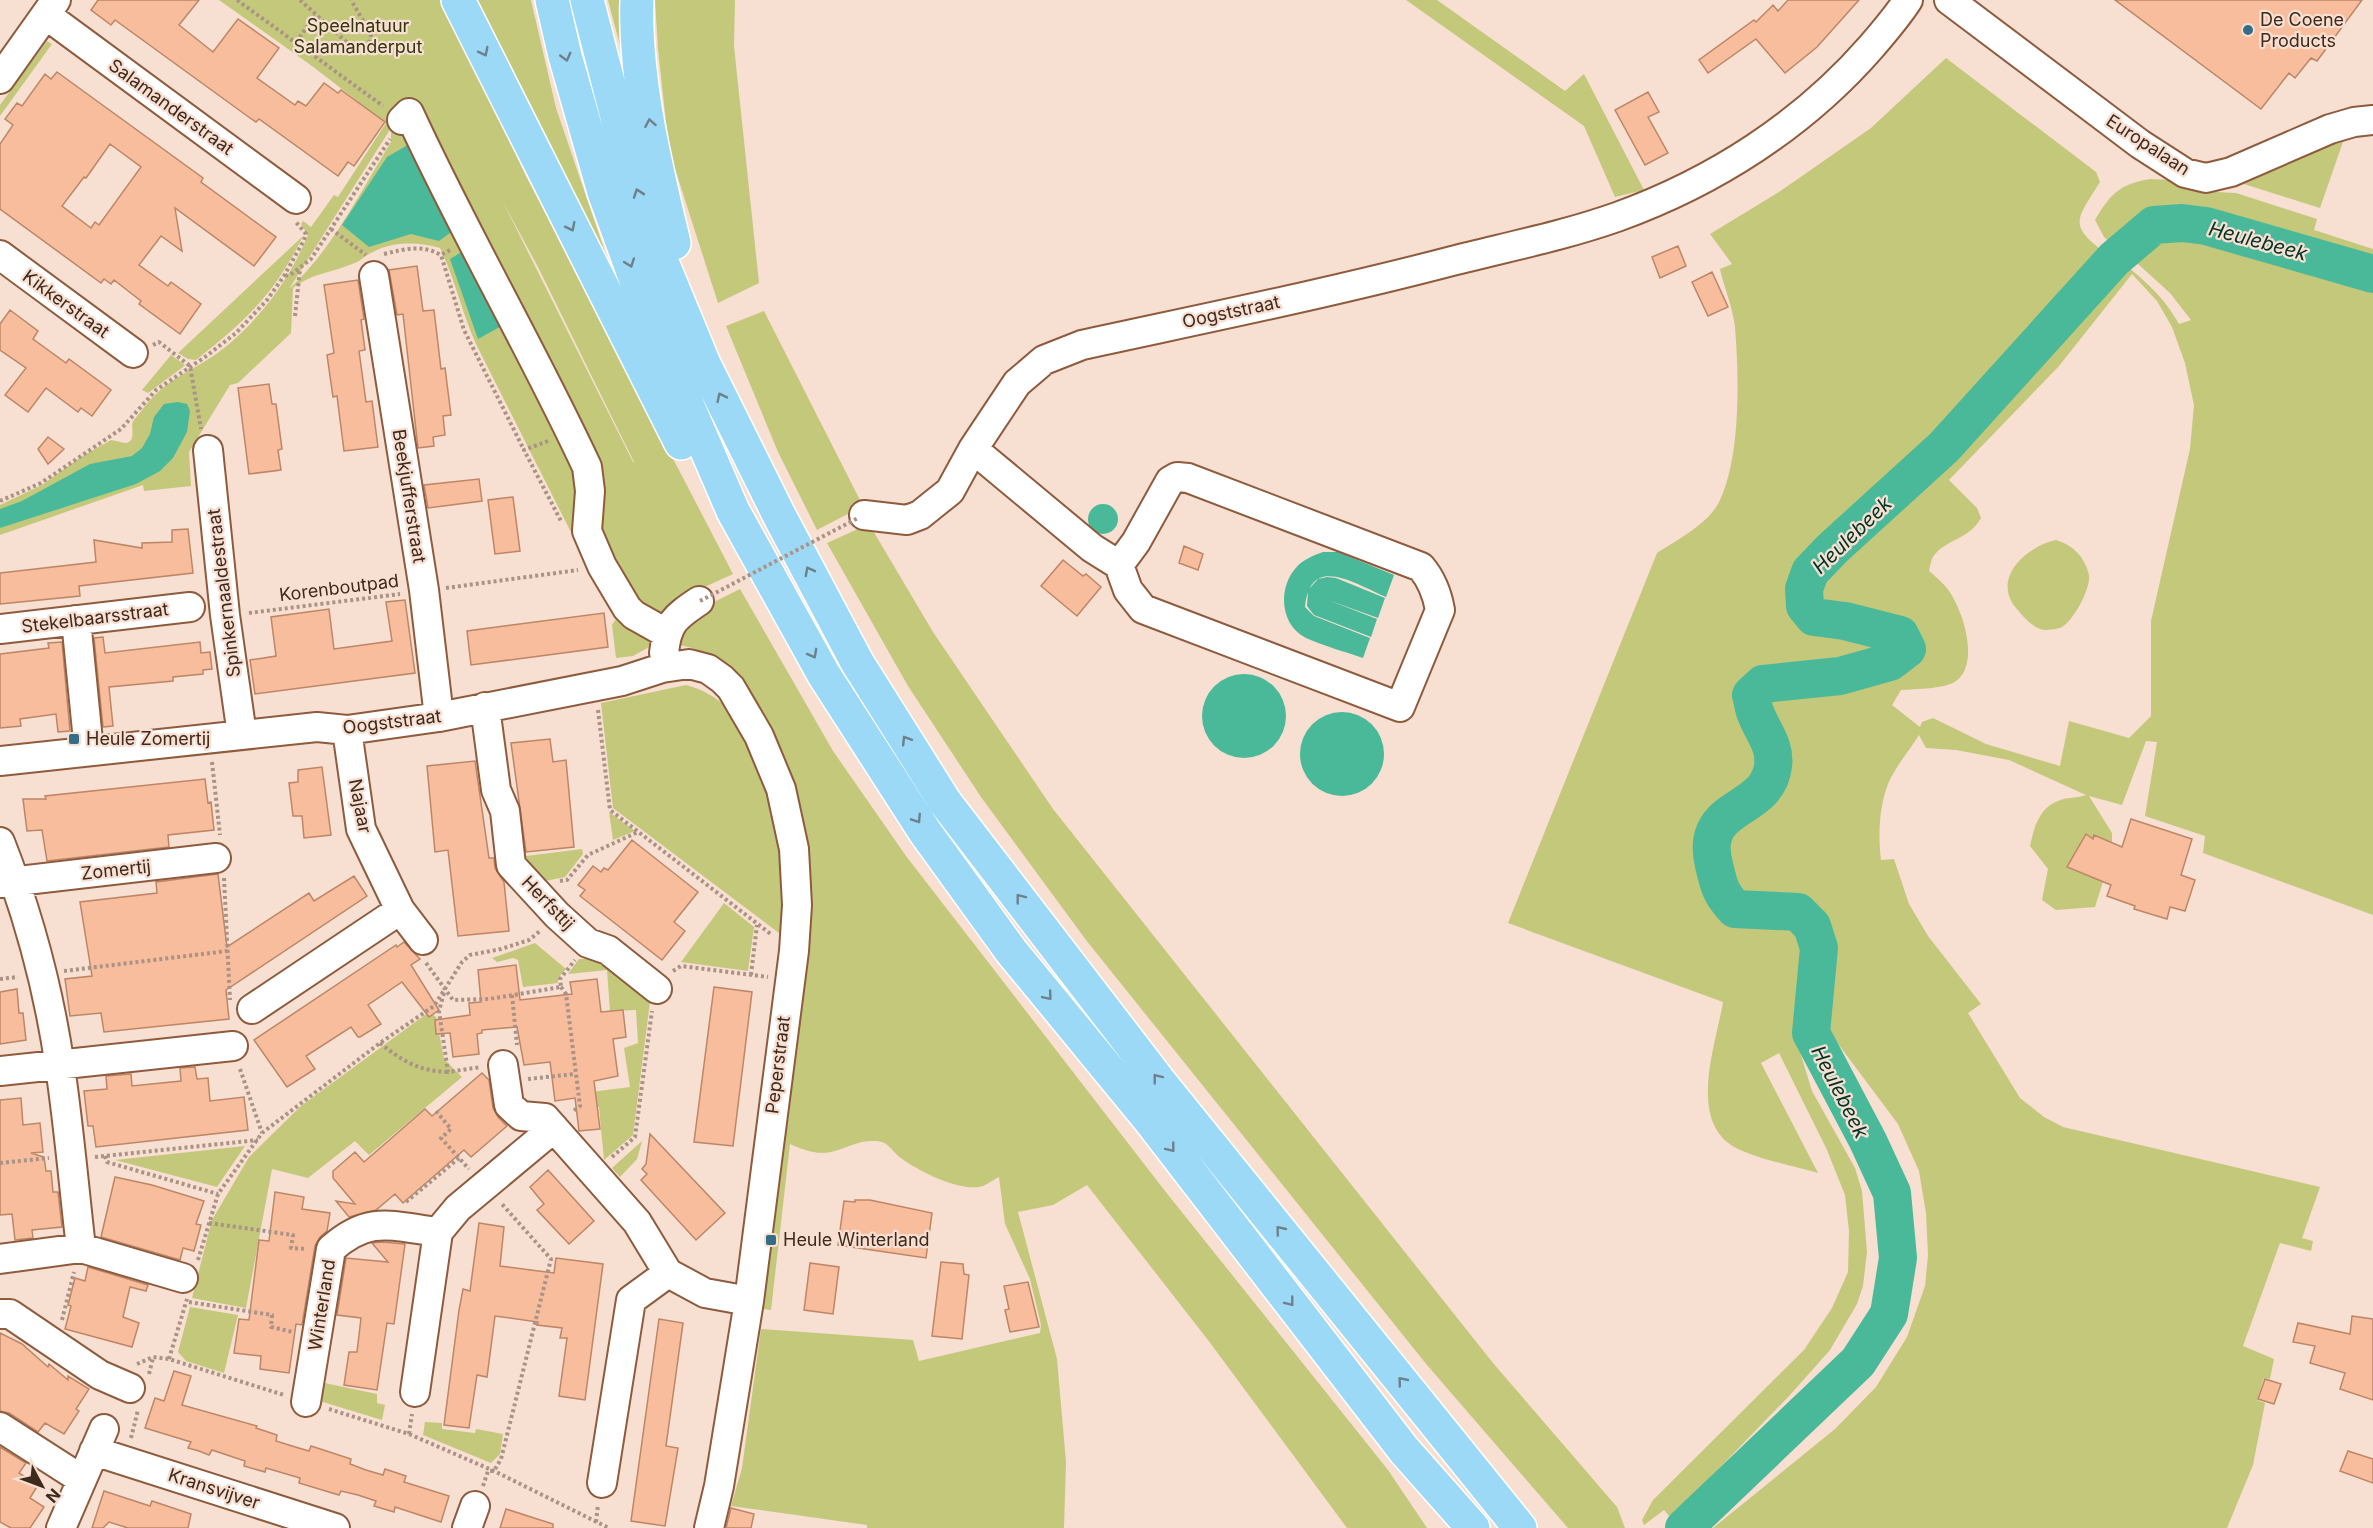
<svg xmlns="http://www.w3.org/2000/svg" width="2373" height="1528" viewBox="0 0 2373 1528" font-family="Inter,sans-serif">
<rect width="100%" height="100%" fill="#f7dfd2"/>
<path fill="#c4c87b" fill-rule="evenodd" d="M219,0H445L525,174L733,574L698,590L651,646L633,656L616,658L612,625L618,616L586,562L476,344C462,313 455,279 440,248C418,242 394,241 373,252C367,254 363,259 357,262C335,272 312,273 293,288L291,333L238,383L230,385L189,452L191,486L144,491L143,485L0,535V505L42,485L81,457L111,440C115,440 121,443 126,443C137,441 130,427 133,421C141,412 148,401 157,393C175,376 199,367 219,352C258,322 289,281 308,235L301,224L303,221L311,227L334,195L338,197L386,123L312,66ZM391,128V142C360,192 333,249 289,289ZM503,202L538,267L634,462H633Z
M473,0H531L556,108L633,334Z
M608,0H628L641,125Z
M655,0H735L734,46L759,283L718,303L669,150L658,49Z
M1406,0H1437L1565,91L1584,74L1644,190L1615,197L1584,126Z
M47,41L52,44L0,116V105Z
M1946,58L2096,172L2100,182C2075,222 2068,225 2108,255L1979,394L1982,398L1830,543C1807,569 1775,599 1815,626L1884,636L1892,642L1893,647C1866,685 1773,652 1746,690C1747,710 1756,725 1763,743C1781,783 1731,807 1704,827L1709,875L1722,913C1752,928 1764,919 1795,919L1805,934L1810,947L1809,978L1800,1052L1812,1091L1855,1168L1862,1191L1867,1252L1863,1286L1857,1304L1830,1350L1790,1395L1671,1518L1664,1510L1644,1525L1642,1520L1653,1500L1804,1350L1832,1308L1848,1272L1849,1231L1845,1195L1827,1150L1779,1053L1761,1063L1818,1173C1796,1166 1744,1157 1727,1142C1690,1111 1717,1040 1723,1002L1508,923L1657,553C1677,540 1710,523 1720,500C1741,455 1739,376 1735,327C1733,308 1724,287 1720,269L1732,264L1710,234L1779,192L1871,128Z
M2345,136L2320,208L2244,184L2320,143Z
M2150,179L2171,180L2199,191L2236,193L2317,219L2314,230L2373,249V265C2338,255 2302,245 2267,236C2228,226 2190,208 2150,224C2139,229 2128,242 2118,249L2104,237L2095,220C2110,195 2119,184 2150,179Z
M2201,233L2373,280V915L2203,853L2205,836L2145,816L2157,742L2146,741L2122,805L2089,796L2112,833V853L2095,907L2056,910L2042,900L2048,869L2030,846C2034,828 2039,808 2058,801C2066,797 2078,798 2086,795L2009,760L1956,750L1926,748L1919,735C1909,751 1895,767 1888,784C1879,807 1878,836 1881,860L1894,859L1909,904L1928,936L1981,1004L1968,1013L2020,1098L2044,1117L2063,1127L2320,1187L2302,1238L2313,1241L2311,1251L2280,1243L2243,1346L2274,1359L2270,1379L2264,1378L2257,1400L2265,1403L2253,1465L2227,1528H1713L1835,1429L1876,1387L1907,1337L1925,1286L1928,1255L1926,1213L1919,1171L1898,1124L1821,1021C1820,980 1834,937 1803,903C1783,898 1764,907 1745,901C1727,895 1712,850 1720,833C1727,820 1742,818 1752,809C1790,779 1782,744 1761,707L1764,699L1774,690L1813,686L1855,678L1914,658L1916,640L1906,632L1831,613L1813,604C1813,589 1816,578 1826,566C1855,530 1896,502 1929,469C1996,403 2060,333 2122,262C2146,282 2164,297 2179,324L2191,320L2170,293L2128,255L2158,234ZM2132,274L2157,301L2172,327L2185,363L2194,405L2190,449L2151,621V716L2129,738L2069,721L2060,766L1986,744L1933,718L1922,722L1920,727L1892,705L1901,690C1915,689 1945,689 1956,681C1981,663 1962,606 1946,587C1941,581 1935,576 1929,571C1930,567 1931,560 1933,557C1945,539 1969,540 1981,518L1977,508L1949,480L2059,366Z
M303,236C274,295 247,319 196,360L188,359L178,353Z
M764,311L863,506L817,530L778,452L726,326Z
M171,355L185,365L183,367L148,393L142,390Z
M869,524L933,632L1053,809L1493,1363L1617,1507L1625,1528H1568L1427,1365L1086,940L981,797L908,686L827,543Z
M2056,540C2073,545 2085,557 2089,575C2091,588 2074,620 2062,627C2058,629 2050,630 2045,630C2033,629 2023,616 2016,608C1991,578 2027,546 2056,540Z
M740,589L833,751L906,856L1165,1191L1388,1470L1427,1528H1347L1208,1340L1087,1185L1053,1205L1018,1212L1057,1359L1066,1462L1064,1528H867V1525L731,1506L742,1468L761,1329L913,1340L919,1361L1040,1333L1041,1325L1030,1279L1005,1224L999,1177C994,1179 988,1184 983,1186C961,1193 918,1171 901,1158C891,1151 889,1141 875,1141C860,1140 848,1147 835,1151C818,1156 804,1150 790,1144L771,1310L763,1309L809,882L717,661C704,651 693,647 677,645V630L698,610Z
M686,685C701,689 715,696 726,707C756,740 777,800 782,845C786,875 783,906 783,936L613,808L601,703Z
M609,812L635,831L613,840Z
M582,849L583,854L565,877L545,881L524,865L526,856Z
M724,903L754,927L748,971L681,962Z
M535,943L566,969L558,978V983L523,987L518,960L513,958L497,962L492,958Z
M579,959H605L651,994L633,1135L604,1160L599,1107L585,1108L583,1093L630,1087L624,1048L638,1043L636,1010L610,1011L607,970L568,974Z
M429,1012L436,1017L444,1059L462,1077L369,1155L355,1141L308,1178L272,1169L246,1308L192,1298L212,1220L249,1157L301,1106Z
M642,1141L637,1159L620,1177L612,1168Z
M245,1146L217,1187L115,1160Z
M190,1307L238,1315L224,1373L186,1361L178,1352Z
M315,1381L377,1394V1403L385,1405L382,1420L313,1399Z
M425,1422L442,1423V1429L475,1433L476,1429L503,1434L500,1454L491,1463L423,1435Z"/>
<path fill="#49b999" d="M411,143L454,230L439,241L411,234L369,247L342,225L387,157Z
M465,250L505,324L478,339L450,259Z
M178,402L187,404L190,411L187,432L173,458L160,471L136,484L0,528V509L22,501L90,464L132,456L142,448L150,434L154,417L164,404Z
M1088 519a15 15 0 1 1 30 0a15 15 0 1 1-30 0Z
M1323,552H1338L1394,575L1386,597C1355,584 1310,553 1305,607L1314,616L1370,638L1363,658C1346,652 1321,645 1306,638C1280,625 1278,589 1295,569C1302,560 1312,556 1323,552Z
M1327,577L1336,578L1385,598L1378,618L1328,600L1377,619L1371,637L1314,615L1307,606L1308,590L1318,579Z
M1202 716a42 42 0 1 1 84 0a42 42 0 1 1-84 0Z
M1300 754a42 42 0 1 1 84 0a42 42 0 1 1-84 0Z"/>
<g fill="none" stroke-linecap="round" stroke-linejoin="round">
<path stroke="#49b999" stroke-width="38" d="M1684,1528L1858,1362L1889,1314L1898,1258L1892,1193L1868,1141L1811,1033L1819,948L1812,926L1798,912L1735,909C1720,893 1719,886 1714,865C1698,802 1767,815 1773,766C1776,745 1762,731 1756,714C1753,708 1753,701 1751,695L1763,684L1840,676L1890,662L1907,649L1900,635L1845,621L1814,617L1805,606L1804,589L1810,572L1832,549L1944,447L2114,259L2154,225L2182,223L2206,226L2373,274"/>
</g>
<path fill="#f7bd9d" stroke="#bc8667" stroke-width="1.5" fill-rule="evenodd" d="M98,0H199L179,25L213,52L238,19L279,48L257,78L295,105L298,101L306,106L324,83L338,93L341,90L385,122L354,166L348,162L338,176L259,119L256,122L250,118L115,20L111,25L91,10Z
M1788,0H1859L1817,47L1785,73L1756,39L1708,73L1699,60L1754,20L1756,22L1773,5L1778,11Z
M2115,0H2362L2317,61L2311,58L2295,78L2289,73L2261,109Z
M57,72L203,178L201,182L276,237L254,266L175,208L182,251L161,236L139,265L168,286L171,282L201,304L180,334L139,304L141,301L114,280L111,284L104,279L101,283L0,209V144L13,125L5,119L17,103L22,106L45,74L51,79ZM110,144L141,167L99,225L95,222L91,228L62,206L84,177L86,178Z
M1648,92L1659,112L1648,117L1668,153L1645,165L1615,110Z
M1678,246L1686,266L1660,278L1652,257Z
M417,266L423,311L434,310L441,369L445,368L451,415L443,416L445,435L433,437L434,446L418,448L403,314L397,315L389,270Z
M1712,272L1728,307L1708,316L1692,282Z
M358,280L364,319L361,320L365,350L359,351L366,402L372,401L378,447L344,451L337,396L333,397L327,355L334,353L324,285Z
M10,310L38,331L33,339L66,363L69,359L111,390L92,416L81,408L78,412L46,388L28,412L5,395L26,368L0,350V324Z
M269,384L272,404H276L282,449L278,450L281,470L249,474L238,388Z
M48,437L64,449L48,464L38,449Z
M479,479L482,501L428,508L424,485Z
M513,497L520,551L495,554L488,500Z
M188,529L193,573L79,586L80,596L0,604V573L96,562L94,540L142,548V543L172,542V530Z
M1184,546L1203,554L1198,570L1179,563Z
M1063,560L1083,576L1086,574L1101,587L1077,616L1041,586Z
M405,600L415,673L255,694L250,660L276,656L271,617L329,609L334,649L392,641L386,602Z
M604,613L608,647L471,665L467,631Z
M103,637L105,653L200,642L201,653L210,652L212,669L203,670V674L173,677V681L109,687L113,726L103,727L94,638Z
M62,642L70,731L58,732L56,714L20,719L21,726L0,728V654L49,648L48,643Z
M550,739L553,762L566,760L574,847L526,852L511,743Z
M475,761L489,858H494L495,868L504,882L509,931L458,936L448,850L435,852L427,766Z
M322,767L331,835L304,838L302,816H293L289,783L298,782V770Z
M205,779L208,803L211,802L214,830L168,835L169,847L47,861L42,830L27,831L23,799H46L45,796Z
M2131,819L2192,839L2181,875L2195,880L2185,911L2170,907L2167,919L2134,909L2135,906L2107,896L2111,885L2067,867L2086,834L2093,839L2094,835L2122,847Z
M632,840L698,892L674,922L685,931L662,960L580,896L585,890L578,885L593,866L601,872L604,868L608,870Z
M218,874L227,947L309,893L314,901L354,876L367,896L226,990L229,1019L104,1032L101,1013L70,1016L65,979L92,976L80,902L157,893L156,882Z
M404,942L420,959L411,965L439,1010L429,1017L402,982L368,1005L381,1024L360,1037H358L351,1027L306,1056L315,1069L287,1087L254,1040L396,945L397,947Z
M516,965L520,1000L572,994L570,982L597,979L601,1012L623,1010L626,1037L613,1039L618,1076L594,1081L600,1129L579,1131L575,1098L555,1101L550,1062L524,1065L517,1027L482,1030V1033L477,1034L479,1054L453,1057L450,1033L436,1034L435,1020L470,1015L469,1003L481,1002L478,970Z
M714,987L752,992L733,1146L694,1142Z
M17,989L19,1013H23L26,1040L0,1044V992Z
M195,1067L197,1079L208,1078L210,1101L244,1097L248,1130L96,1147L93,1126H88L84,1091L107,1089L106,1076L131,1074L132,1086L181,1081L180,1068Z
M482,1073L489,1080L493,1108L498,1117L507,1126L471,1157L464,1150L403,1203L395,1194L376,1210L349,1217L336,1201L355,1204L333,1178V1171L355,1152L364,1162L425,1109L432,1116Z
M21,1098L23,1125L40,1123L43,1152L31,1153L44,1157L46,1171H51L53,1192H58L62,1227L32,1230L33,1238L15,1240L12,1214L0,1215V1100Z
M650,1134L725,1213L696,1240L641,1180L647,1174L642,1169L646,1164Z
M548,1170L594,1221L569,1244L537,1210L544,1204L530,1187Z
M115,1177L152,1185L204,1201L196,1224L201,1225L194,1251L183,1248L180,1260L101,1237Z
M275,1192L304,1197L302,1209L330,1213L327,1231L320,1237L315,1246L302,1325L296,1324L289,1373L260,1369L261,1356L234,1353L239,1319L249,1320L259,1240L269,1241Z
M855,1200H870L932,1213L926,1258L838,1245L844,1201L855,1202Z
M479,1223L504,1227L500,1266L554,1273L556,1258L603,1264L585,1400L559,1396L567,1338H560L562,1328L537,1325L538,1322L495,1316L487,1377L477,1375L469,1428L444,1425L459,1310L463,1289L470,1291Z
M382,1242L405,1244L394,1324L387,1323L377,1390L344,1385L349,1352H357L361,1318L337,1315L346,1258L388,1262L372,1243Z
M941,1262L963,1264L964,1274L969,1275L962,1339L932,1336Z
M810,1263L839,1267L833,1314L804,1310Z
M88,1267L148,1285L146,1291L130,1287L123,1317L139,1323L132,1347L65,1329L71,1306L68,1305L75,1278L85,1281Z
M1028,1282L1039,1327L1010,1332L1005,1310L1009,1309L1004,1286Z
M2352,1316L2373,1319V1400L2340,1389L2345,1373L2310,1363L2315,1346L2293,1342L2298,1323L2350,1334Z
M659,1319L683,1323L666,1446L678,1448L665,1526L631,1521Z
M0,1333L22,1344L48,1367L49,1364L68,1380V1376L89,1389L76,1409L79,1411L64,1434L45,1423L38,1432L9,1413L0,1411Z
M174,1371L191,1376L182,1405L257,1426L256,1428L277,1435L276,1441L292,1446L309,1451L311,1446L351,1459L350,1464L366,1470L383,1475L385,1469L406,1476L404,1482L449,1496L441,1522L395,1507L394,1512L374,1506L376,1501L358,1495L341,1491L339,1495L299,1483L300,1478L266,1468L265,1472L244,1466L245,1461L212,1450L209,1455L199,1451L188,1448L191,1442L145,1428L155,1398L164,1401Z
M2265,1379L2281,1384L2274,1404L2258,1399Z
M0,1447L26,1463L19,1473L38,1485L30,1498L44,1507L30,1528H11L0,1522Z
M2348,1451L2373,1459V1483L2340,1471Z
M104,1491L150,1506L152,1501L191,1514L188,1528H128L109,1522L103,1528H92Z
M731,1508L754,1514L751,1528H726Z
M506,1509L553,1524V1528H500Z"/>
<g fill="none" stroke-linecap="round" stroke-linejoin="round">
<g stroke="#8e5b3d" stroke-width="32">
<path id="minor" d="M1949,0L2140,144L2185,173L2206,178L2231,172L2330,129L2354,122L2373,120
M46,15L296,199
M0,79L56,0
M402,120L409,113C464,233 531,347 587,467L590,491L587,531L602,566L627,608L634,615L666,633
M0,255L133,353
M374,276L424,590L439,717
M973,449L1092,548L1119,565L1128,590L1143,609L1400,707L1440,610C1437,593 1432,580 1421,567L1188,478L1177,477L1170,481L1136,542L1119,565
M208,450L225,615L242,735
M864,515L907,520L920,515L950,491L973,449L1017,383L1044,360L1082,345C1206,318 1330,293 1452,261C1507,247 1563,236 1617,217C1714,182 1803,125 1871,47C1884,32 1897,17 1908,0
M76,620L89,751
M0,629L190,607
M664,653C667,623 675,617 699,601
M485,707L496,790L505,811L511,865L557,915L588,943L608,950L657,989
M347,730L361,829L400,910L423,940
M0,761L317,727L347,730L439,717L622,681L662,668L689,664L708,669L722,679L731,688L759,736L781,789L794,849L797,905L794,951L749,1301L719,1486L709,1528
M0,842C28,913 49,991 60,1067C69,1127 74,1188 81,1248
M0,883L216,858
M252,1009L400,910
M503,1065L509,1105L521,1116L545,1118L637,1222L668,1273L705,1293L749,1301
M0,1071L233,1046
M0,1259L81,1248L183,1278
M0,1314H10L100,1375L130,1388
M415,1392L438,1232L458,1208L554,1128
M306,1402L331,1249C369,1215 391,1226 438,1232
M0,1427L81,1479
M94,1451L335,1528
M602,1483L631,1300L668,1273
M61,1528L104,1429
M467,1528L475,1506"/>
</g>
<g stroke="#fff" stroke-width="36">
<path id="highway" d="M458,0L681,443
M552,0L565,56L604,192L649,316L733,511L824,675L925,832L1011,951L1149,1119L1404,1450L1473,1528
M587,0L634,183L662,262L704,364L780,517L857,662L945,802L1159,1081L1520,1528
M637,0C634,77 656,169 674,243"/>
</g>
<path stroke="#aa9386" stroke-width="4" stroke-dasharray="3 3" stroke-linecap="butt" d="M237,0L383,106
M300,0L354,49L369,44L371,34L351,0
M296,42L315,16
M331,229L366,255
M450,250L441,255L464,330L524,450
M384,254C405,249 421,244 441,255
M285,276L293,273L311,259L390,139
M295,316L300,269
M153,345L159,342L190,366L201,429
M548,441L524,450L562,523
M0,501L41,483L121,429L156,390L205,357L236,333L267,300L284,276L304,240L306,234L295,221
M446,588L578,570
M249,613L400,594
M598,710L610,810L772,935
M212,762L220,835
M224,878L230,1000
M560,881L567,880L588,855L638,832
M426,963L453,1000L489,999L561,987L560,979L575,960
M64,971L227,951
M673,971L681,966L768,977
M751,975L757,925
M0,979L18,977
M561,987L566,994L580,1106L572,1112
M444,993L439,1011L448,1072L481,1067
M512,995L517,1045
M380,1043C402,1061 419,1071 448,1072
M240,1069L262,1133
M528,1079L575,1074
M436,1111L451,1129L441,1138L469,1169
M105,1156L107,1162L218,1194
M95,1157L258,1140
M612,1157L635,1137L652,1011
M0,1163L49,1158
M406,1202L459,1158
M209,1223L293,1235L291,1248L307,1249
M198,1260L218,1194L262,1133L380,1043L434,1006L462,962L470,955L501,949L529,940L540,931
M189,1302L272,1315L271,1327L293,1332
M62,1320L74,1272
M169,1359L187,1299
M137,1364L153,1357L169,1359L284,1395
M149,1374L153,1358
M329,1409L409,1434L494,1471L609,1528
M409,1434L412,1414
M131,1438L138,1410
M483,1486L488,1471H494L501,1459L551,1259L501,1203
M596,1522L598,1505"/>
<use href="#minor" stroke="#fff" stroke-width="28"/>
<use href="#highway" stroke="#9cd9f7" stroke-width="33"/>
<path stroke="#aa9386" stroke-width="4" stroke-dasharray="3 3" stroke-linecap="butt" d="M700,601L858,518"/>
</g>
<defs><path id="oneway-chevron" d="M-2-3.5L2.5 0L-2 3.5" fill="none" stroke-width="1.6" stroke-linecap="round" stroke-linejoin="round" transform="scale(1.5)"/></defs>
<g stroke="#6e808a">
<use href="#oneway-chevron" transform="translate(484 52) rotate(63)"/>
<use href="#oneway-chevron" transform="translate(566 57) rotate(75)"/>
<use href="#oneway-chevron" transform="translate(650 123) rotate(-100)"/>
<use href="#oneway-chevron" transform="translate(638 193) rotate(-109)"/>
<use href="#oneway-chevron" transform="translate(571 227) rotate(63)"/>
<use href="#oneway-chevron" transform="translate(630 263) rotate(70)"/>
<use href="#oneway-chevron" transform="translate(721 397) rotate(-116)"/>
<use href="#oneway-chevron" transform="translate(809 571) rotate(-118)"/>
<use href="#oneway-chevron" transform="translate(813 654) rotate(61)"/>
<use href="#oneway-chevron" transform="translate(906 740) rotate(-122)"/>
<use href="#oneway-chevron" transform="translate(917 819) rotate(57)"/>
<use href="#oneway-chevron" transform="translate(1020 898) rotate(-128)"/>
<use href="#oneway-chevron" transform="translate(1048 996) rotate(50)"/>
<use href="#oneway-chevron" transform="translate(1157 1078) rotate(-128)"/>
<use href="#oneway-chevron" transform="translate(1171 1148) rotate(52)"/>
<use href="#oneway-chevron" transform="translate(1280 1230) rotate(-129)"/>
<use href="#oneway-chevron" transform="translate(1290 1302) rotate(52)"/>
<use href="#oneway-chevron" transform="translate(1402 1381) rotate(-129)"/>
</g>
<g fill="#356d87" stroke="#f7dfd2" stroke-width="2">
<circle cx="2248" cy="30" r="6"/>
<rect x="68" y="733" width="12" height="12" rx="3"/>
<rect x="765" y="1234" width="12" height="12" rx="3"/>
</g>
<g text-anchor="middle" stroke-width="4.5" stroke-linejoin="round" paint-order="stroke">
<g font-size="18" fill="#3f281c" stroke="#f7dfd2" text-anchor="start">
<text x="2260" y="26">De Coene<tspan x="2260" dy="21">Products</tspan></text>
<text x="86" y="745">Heule Zomertij</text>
<text x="783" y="1246">Heule Winterland</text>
</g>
<g font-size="18" fill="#34350e" stroke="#f7dfd2">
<text x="358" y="32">Speelnatuur<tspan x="358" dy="21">Salamanderput</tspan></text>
</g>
<g font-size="18" fill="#3f281c" stroke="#f7dfd2">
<text transform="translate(171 107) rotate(36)" y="6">Salamanderstraat</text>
<text transform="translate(2148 145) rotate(33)" y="6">Europalaan</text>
<text transform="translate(66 304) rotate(36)" y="6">Kikkerstraat</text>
<text transform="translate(1231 312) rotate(-12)" y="6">Oogststraat</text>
<text transform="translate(409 496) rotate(81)" y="6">Beekjufferstraat</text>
<text transform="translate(339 588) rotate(-7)" y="6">Korenboutpad</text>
<text transform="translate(224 593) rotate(-97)" y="6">Spinkernaaldestraat</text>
<text transform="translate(95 618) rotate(-7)" y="6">Stekelbaarsstraat</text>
<text transform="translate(392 722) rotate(-7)" y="6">Oogststraat</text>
<text transform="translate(360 806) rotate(79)" y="6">Najaar</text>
<text transform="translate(116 870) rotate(-6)" y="6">Zomertij</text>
<text transform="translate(548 903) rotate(46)" y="6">Herfsttij</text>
<text transform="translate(778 1065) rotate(-83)" y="6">Peperstraat</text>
<text transform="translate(322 1305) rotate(-81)" y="6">Winterland</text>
<text transform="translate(214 1489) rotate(18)" y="6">Kransvijver</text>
</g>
<g font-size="20" font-style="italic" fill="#003225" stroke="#f7dfd2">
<text transform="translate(2258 241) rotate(15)" y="7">Heulebeek</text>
<text transform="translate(1852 535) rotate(-44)" y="7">Heulebeek</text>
<text transform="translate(1840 1092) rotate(63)" y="7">Heulebeek</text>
</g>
</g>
<g transform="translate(42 1486) rotate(131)" stroke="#f7dfd2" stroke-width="4.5" paint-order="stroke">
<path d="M0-4.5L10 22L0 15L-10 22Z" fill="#3f281c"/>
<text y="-9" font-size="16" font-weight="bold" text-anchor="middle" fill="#3f281c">N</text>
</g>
</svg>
